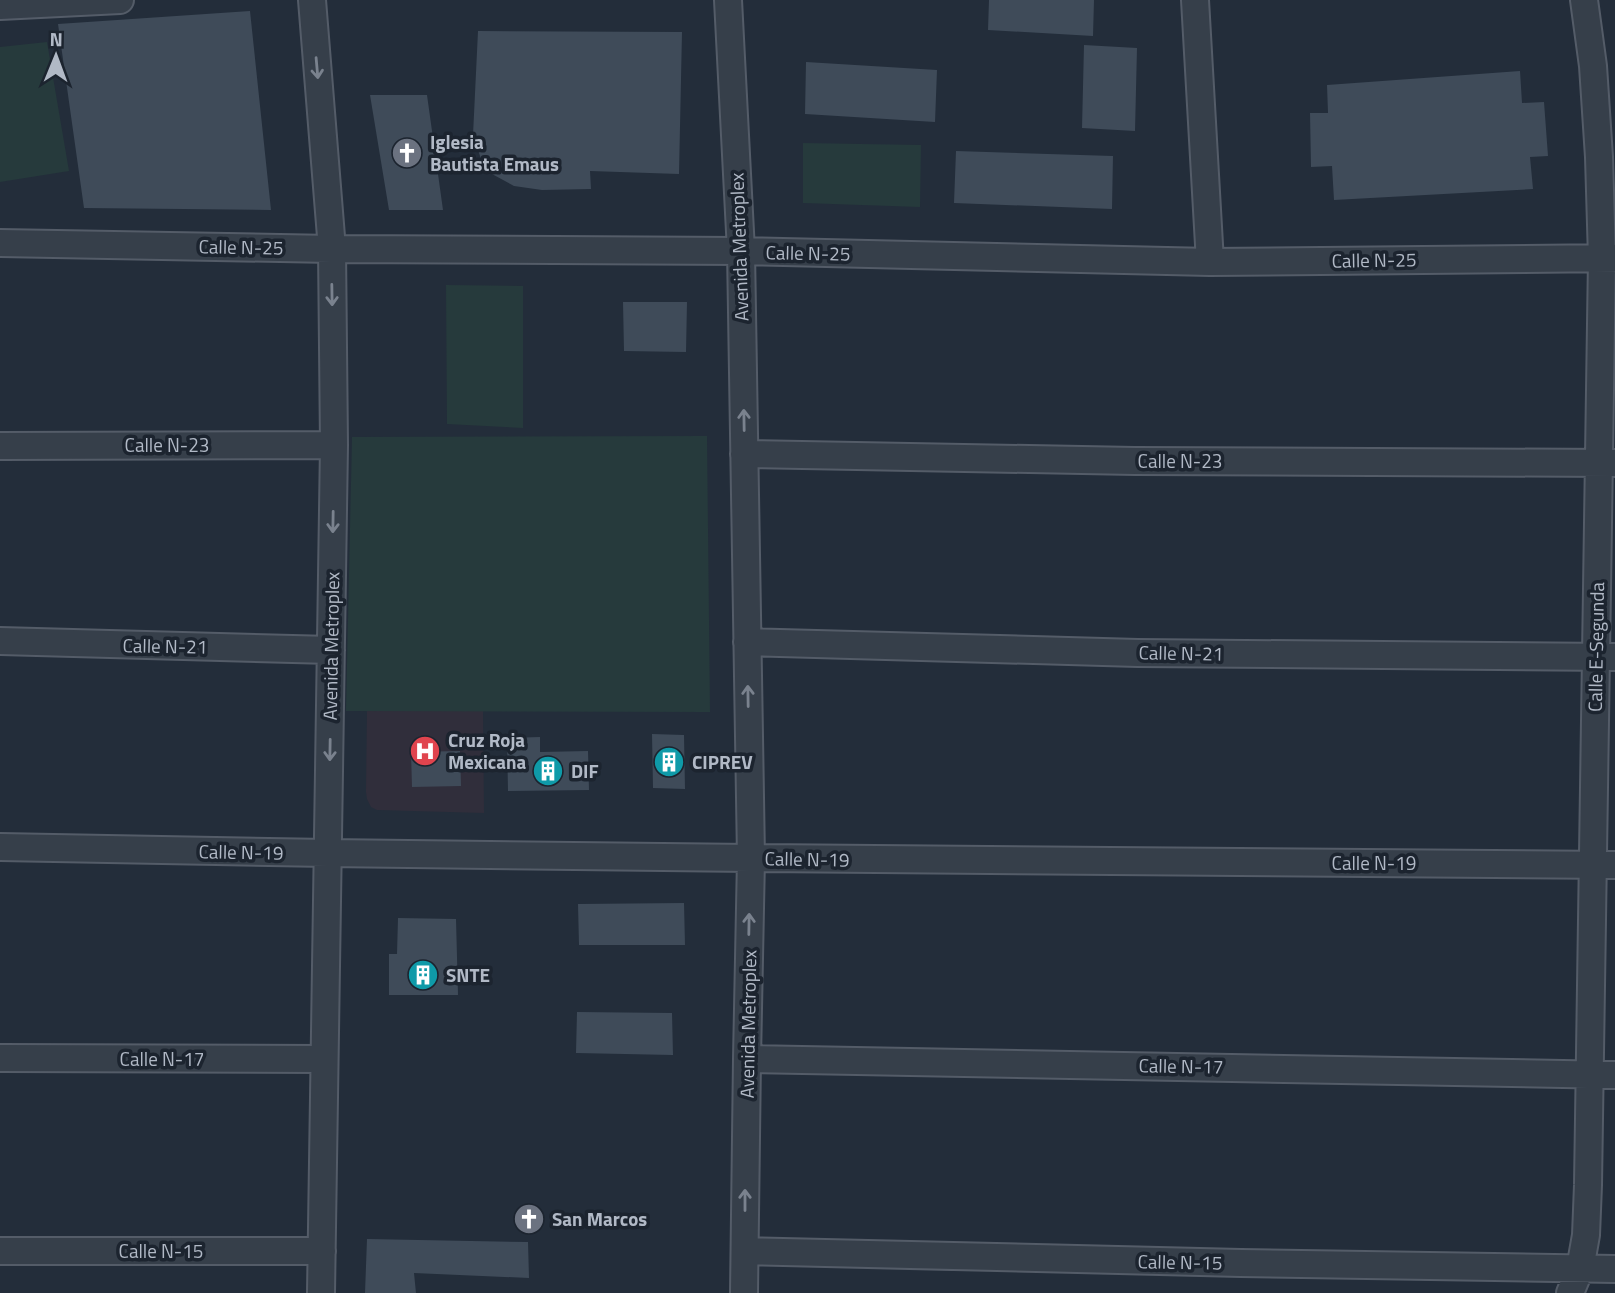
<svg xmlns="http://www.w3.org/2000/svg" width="1615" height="1293" viewBox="0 0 1615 1293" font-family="'Titillium Web',sans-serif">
<rect width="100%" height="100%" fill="#232d3a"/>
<path fill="#302e3b" d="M367,711H483L484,813L377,810L371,807L367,799L366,792Z"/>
<path fill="#263a3c" d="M47,42L69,171L0,182V47Z
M803,143L921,145L920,207L803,203Z
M446,285L523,286V428L447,424Z
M707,436L710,712L346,711L352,437Z"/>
<path fill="#3f4b59" d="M989,0H1094L1093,36L988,30Z
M250,11L271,210L84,208L58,24Z
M478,31L682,32L679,174L590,171L591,189L542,190L514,186L492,174L481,159L473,135Z
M1084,45L1137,48L1135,131L1082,128Z
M806,62L937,70L935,122L805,114Z
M1520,71L1522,103L1544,102L1548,156L1530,157L1533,189L1334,200L1332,166L1311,167L1310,113H1328L1327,85Z
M370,95H427L443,210H389Z
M956,151L1113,156L1112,209L954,203Z
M623,302H687L686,352L624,351Z
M652,734L684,735L685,789L653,788Z
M540,737V752L588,751L589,790L508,791L507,738Z
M460,751L461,786L412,787L411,752Z
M684,903L685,945H579L578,904Z
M398,918L456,919L458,995H389V954H397Z
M577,1012L672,1013L673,1055L576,1053Z
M367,1239L528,1242L529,1278L414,1273L416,1293H365Z"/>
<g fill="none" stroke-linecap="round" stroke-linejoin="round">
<g stroke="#545c68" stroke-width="30">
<path id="minor" d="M312,0L332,249L334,445L321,1293
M728,0L741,251L751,858L747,1059L744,1293
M1195,0L1210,262
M0,6L120,0
M0,243L332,249L741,251L1210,262L1615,258
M0,446L334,445
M744,454L1135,461L1615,463
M0,641L331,650
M747,642L1138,653L1615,657
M0,847L328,853L751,858L1615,865
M0,1058L323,1059
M747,1059L1615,1075
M0,1251H322
M745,1251L1241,1263L1615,1269
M1570,1293L1580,1269L1586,1235L1588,1185L1602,258L1599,157L1593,66L1584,0"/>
</g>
<use href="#minor" stroke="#363f4a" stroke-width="26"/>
</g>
<defs><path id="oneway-shaft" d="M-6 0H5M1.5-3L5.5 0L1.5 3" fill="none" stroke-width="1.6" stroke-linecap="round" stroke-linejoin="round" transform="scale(1.75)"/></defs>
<g stroke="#7a828e">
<use href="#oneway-shaft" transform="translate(317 68) rotate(85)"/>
<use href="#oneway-shaft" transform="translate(332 295) rotate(89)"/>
<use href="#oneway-shaft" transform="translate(744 420) rotate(-91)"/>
<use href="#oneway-shaft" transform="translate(333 522) rotate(91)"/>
<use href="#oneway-shaft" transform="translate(748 696) rotate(-91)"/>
<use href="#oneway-shaft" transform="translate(330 750) rotate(91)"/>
<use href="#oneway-shaft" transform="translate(749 924) rotate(-89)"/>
<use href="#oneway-shaft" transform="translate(745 1200) rotate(-90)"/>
</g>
<defs>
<g id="church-disc" transform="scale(1.575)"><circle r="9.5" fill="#6b7280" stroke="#1c242f"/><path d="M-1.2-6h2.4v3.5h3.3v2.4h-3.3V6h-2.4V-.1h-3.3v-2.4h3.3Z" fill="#fff"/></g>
<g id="hospital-disc" transform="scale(1.575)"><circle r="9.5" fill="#e0444e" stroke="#1c242f"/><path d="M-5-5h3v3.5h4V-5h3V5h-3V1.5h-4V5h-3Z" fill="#fff"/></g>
<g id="building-disc" transform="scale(1.575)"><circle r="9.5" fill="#0f9aa8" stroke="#1c242f"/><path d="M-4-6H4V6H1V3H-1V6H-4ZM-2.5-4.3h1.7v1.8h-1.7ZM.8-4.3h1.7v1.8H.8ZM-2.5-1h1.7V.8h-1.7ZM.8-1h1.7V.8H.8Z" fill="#fff"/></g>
</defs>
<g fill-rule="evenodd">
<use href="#church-disc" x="407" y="153"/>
<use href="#hospital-disc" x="425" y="751"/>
<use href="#building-disc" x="669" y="762"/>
<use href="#building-disc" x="548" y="771"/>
<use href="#building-disc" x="423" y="975"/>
<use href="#church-disc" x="529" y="1219"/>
</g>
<g text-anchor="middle" stroke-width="7" stroke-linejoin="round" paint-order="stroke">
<g font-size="19" font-weight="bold" fill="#b1b9c6" stroke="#1c242f" text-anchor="start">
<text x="430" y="149">Iglesia<tspan x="430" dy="22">Bautista Emaus</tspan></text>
<text x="448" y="747">Cruz Roja<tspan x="448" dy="22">Mexicana</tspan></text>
<text x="692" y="769">CIPREV</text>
<text x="571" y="778">DIF</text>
<text x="446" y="982">SNTE</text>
<text x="552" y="1226">San Marcos</text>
</g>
<g font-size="19" fill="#b1b9c6" stroke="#1c242f">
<text transform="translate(241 247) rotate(1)" y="7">Calle N-25</text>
<text transform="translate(739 247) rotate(-92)" y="7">Avenida Metroplex</text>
<text transform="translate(808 253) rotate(1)" y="7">Calle N-25</text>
<text transform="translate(1374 260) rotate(-1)" y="7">Calle N-25</text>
<text x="167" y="452">Calle N-23</text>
<text x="1180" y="468">Calle N-23</text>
<text transform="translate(165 646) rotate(1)" y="7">Calle N-21</text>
<text transform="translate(331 646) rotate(-89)" y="7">Avenida Metroplex</text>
<text transform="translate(1596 647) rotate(-89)" y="7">Calle E-Segunda</text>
<text transform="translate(1181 653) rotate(1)" y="7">Calle N-21</text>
<text transform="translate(241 852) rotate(1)" y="7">Calle N-19</text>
<text transform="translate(807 859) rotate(1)" y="7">Calle N-19</text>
<text x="1374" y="870">Calle N-19</text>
<text transform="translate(748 1024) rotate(-89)" y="7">Avenida Metroplex</text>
<text x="162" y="1066">Calle N-17</text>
<text transform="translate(1181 1066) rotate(1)" y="7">Calle N-17</text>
<text x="161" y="1258">Calle N-15</text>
<text transform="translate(1180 1262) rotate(1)" y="7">Calle N-15</text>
</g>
</g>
<g transform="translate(56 56) rotate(1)" stroke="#1c242f" stroke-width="5" paint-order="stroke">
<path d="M0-5L12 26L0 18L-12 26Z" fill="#b1b9c6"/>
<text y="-10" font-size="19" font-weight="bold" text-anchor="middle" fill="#b1b9c6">N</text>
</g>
</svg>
